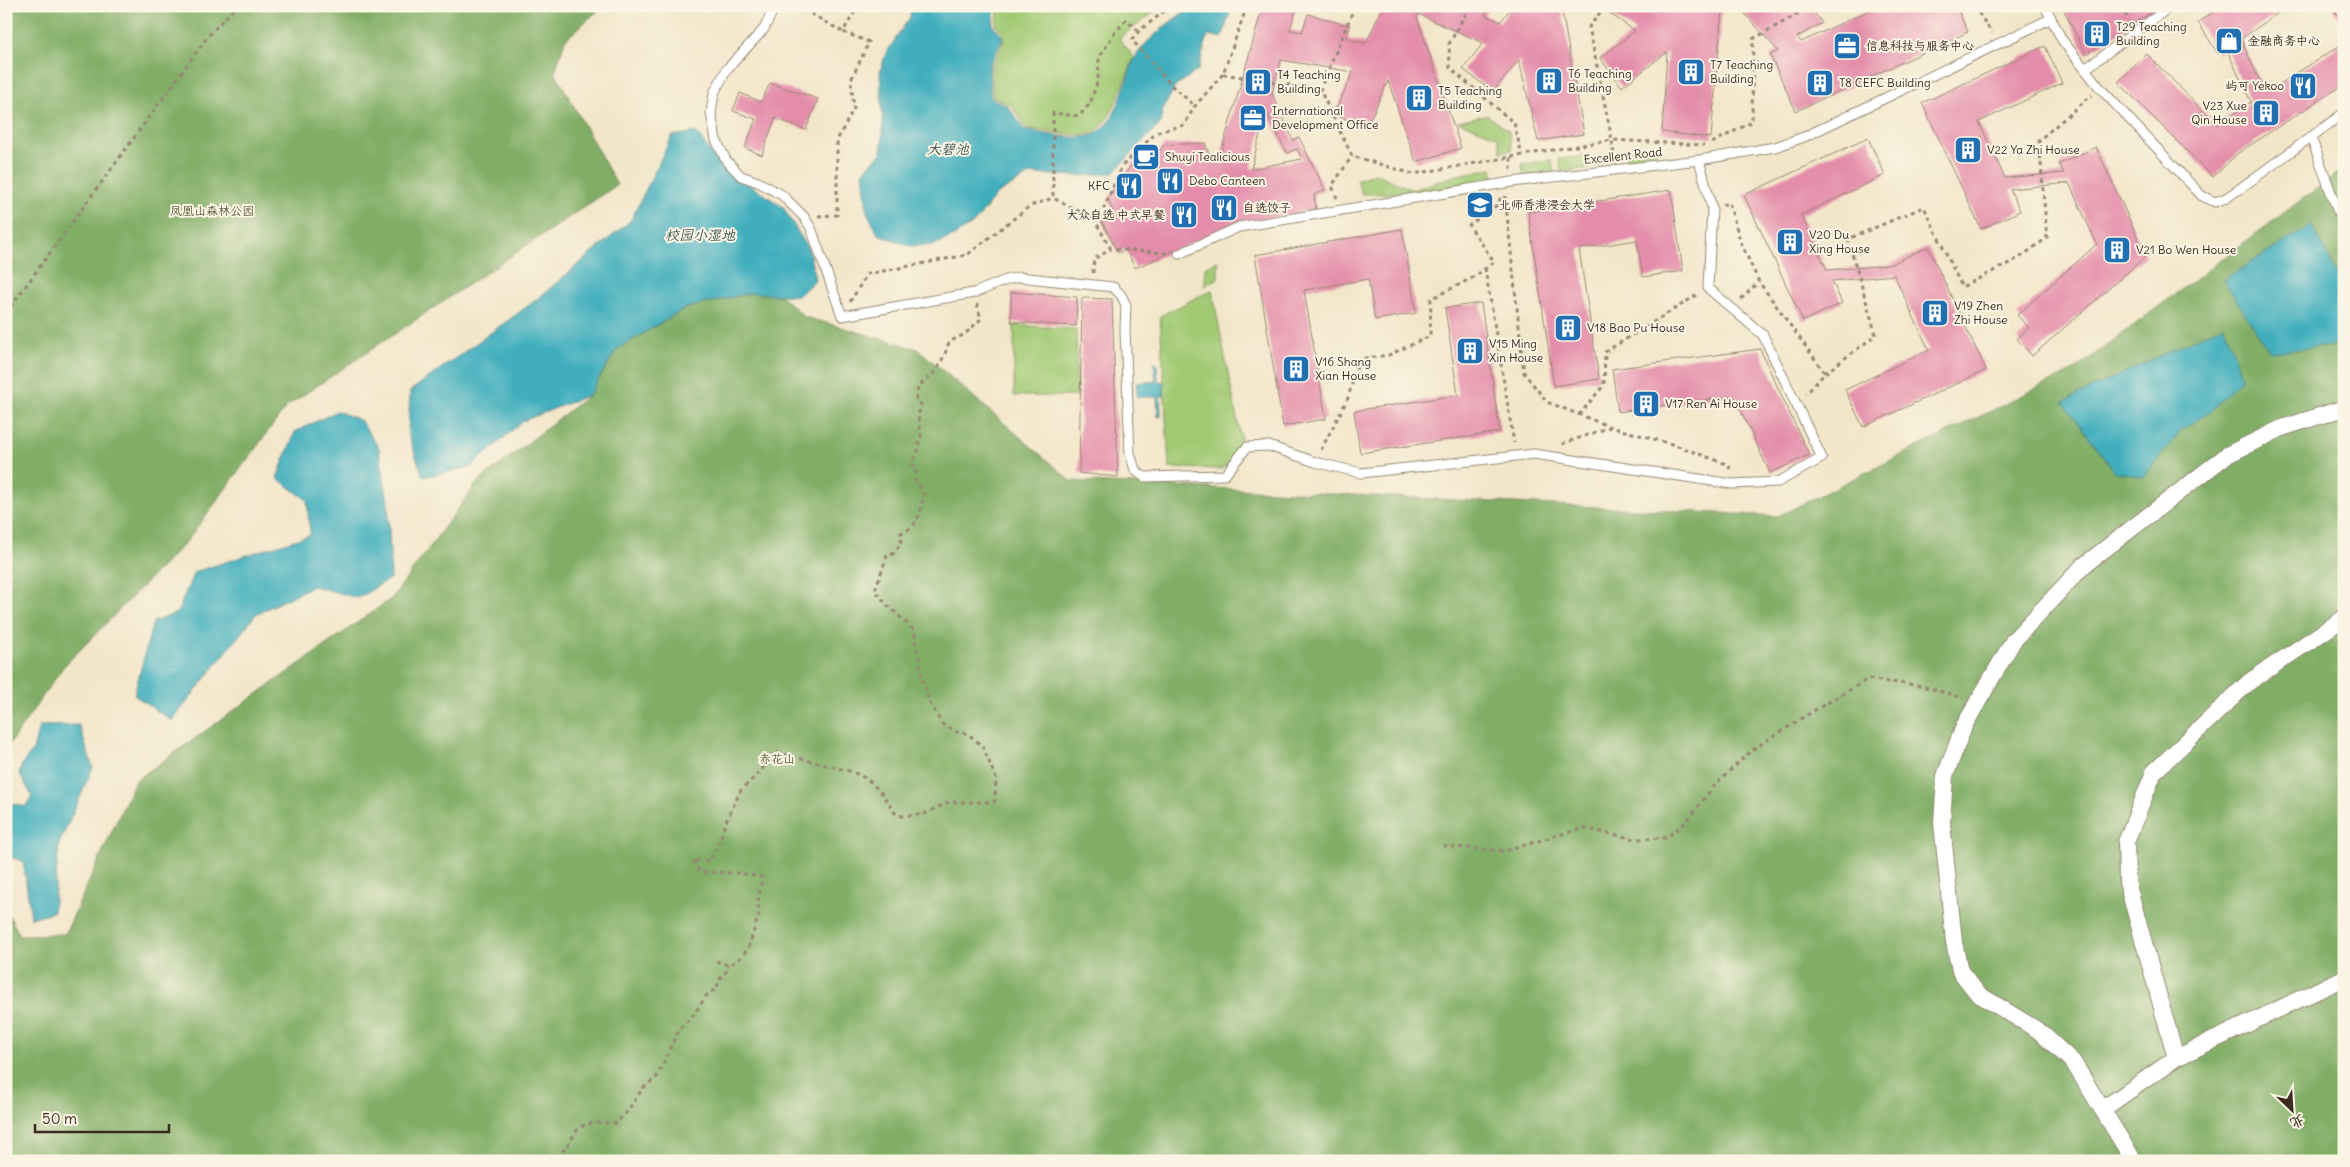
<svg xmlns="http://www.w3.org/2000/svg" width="2350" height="1167" viewBox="0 0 2350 1167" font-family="Delius,'LXGW WenKai TC',sans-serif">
<rect width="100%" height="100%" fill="#fcf5e5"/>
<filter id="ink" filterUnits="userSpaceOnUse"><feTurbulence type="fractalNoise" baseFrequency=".02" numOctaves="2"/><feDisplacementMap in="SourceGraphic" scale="10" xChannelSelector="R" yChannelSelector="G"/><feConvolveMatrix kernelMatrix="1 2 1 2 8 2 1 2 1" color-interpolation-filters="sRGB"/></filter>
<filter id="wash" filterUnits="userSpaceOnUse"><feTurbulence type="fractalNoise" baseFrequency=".0096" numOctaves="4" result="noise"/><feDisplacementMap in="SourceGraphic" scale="20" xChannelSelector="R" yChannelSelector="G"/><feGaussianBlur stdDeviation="1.12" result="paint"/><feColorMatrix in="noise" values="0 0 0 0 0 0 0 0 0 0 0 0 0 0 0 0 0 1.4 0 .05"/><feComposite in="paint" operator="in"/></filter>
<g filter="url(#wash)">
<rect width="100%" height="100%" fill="#f2e6c9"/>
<path fill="#a2ca75" stroke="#6e7a4a" d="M999,6H1163L1119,38L1134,58C1125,77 1111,130 1089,134C1070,137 1046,131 1027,129L1011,105L993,97L991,67L1003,44L1004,34L996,26Z
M1487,115L1509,131L1512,150L1501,152L1498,137L1458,121Z
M1655,147L1657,160L1627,164L1625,151Z
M1589,155L1591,168L1561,172L1559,159Z
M1552,160L1554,174L1524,178L1522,164Z
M1492,168L1495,182L1420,193L1362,194L1357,180L1375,173L1412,190L1457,175Z
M1218,261V278L1204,286L1206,266Z
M1212,290L1242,444L1230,463L1221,469L1169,468L1160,316Z
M1014,325L1076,329L1077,396H1014Z"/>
<path fill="#81ae66" stroke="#5e6c42" d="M6,6H603L565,40L555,72L617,185L287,406L187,541L63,667L6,749Z
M2344,168V1161H6V911L20,935L65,934L135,781L392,598L477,483L589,395L617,349L686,308L751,293L780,295L805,317L918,349L1071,481L1778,516L2074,370Z"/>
<path fill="#40aebd" stroke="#3e6c6e" d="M911,6H995L993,25L1002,35V42L989,66L991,98L1008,106L1025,130C1044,133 1070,140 1089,136C1119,129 1124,78 1136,56C1145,41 1180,11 1198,6C1208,4 1222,6 1232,6L1222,38L1208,35L1198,70L1175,87L1163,109L1161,123L1113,173L1079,176L1031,174L997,194L975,222L954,236L934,245L910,246L878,234L867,212L863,172L881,153L883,128L880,72L886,53L910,17Z
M696,132L718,163L783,207L809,250L815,280L798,296L751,293L686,308L617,349L589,395L523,421L471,467L423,477L408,434L410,391L536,300L631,220L672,136Z
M2312,225L2344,288V334L2331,346L2270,352L2223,280Z
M2224,325L2242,378L2211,411L2183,429L2143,477L2115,472L2063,402Z
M1154,363H1157L1158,381L1164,382V396L1160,397L1161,416L1158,417L1157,397H1137L1136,383L1156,381Z
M337,411L360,420L379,448L388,502L391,578L358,598L313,586L256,614L172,721L134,695L153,622L177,613L194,572L310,535L307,500L277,478L295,432Z
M79,725L93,768L59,844L53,912L31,918L23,861L6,856V801L25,807L32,796L19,773L22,764L33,750L39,726Z"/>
<g id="blocks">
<path fill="#e48daa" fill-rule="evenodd" d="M1263,6H1297L1290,30L1302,32L1308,14L1350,26L1347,39L1366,43L1383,6H1490L1485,15L1500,22L1513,6H1561L1584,134L1538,141L1519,60L1493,92L1463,69L1483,43L1418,14L1417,17L1461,148L1416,162L1388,81L1366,128L1334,114L1353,72L1281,60L1272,93L1293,140L1299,137L1325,190L1314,195L1316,209L1233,225L1135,268L1126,249L1118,253L1100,218L1113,212L1108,199L1110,195L1138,156L1152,150L1158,153L1164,145L1205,143L1210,157L1219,160ZM1266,111L1287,153L1297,149L1302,159L1251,169Z
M1599,6H1653L1661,11L1667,6H1726L1722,9L1711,138L1662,132L1667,52L1622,87L1600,58L1635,31Z
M1738,6H1810L1822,23L1797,37L1801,42L1878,6H1956L1968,32L1796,111L1770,55L1778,51Z
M2062,6H2161L2086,54Z
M2223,6H2288L2241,39L2265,93L2344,43V84L2238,153L2213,177L2118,82L2147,54L2217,125L2251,102L2226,48L2218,54L2198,22Z
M2329,6H2344V21Z
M2045,46L2062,83L1979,122L2005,178L2064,173L2059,164L2096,147L2146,256L2032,356L2017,339L2029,328L2017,315L2097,244L2069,183L2010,189L2020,211L1981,229L1922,103Z
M770,83L818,99L806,130L775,118L762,155L745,148L756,119L733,111L740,93L761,102Z
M1868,138L1885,175L1801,215L1827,270L1889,265L1928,247L1986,370L1863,427L1845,390L1929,350L1894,275L1832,281L1842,303L1803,321L1744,195Z
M1671,190L1683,271L1643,277L1637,240L1579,249L1599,379L1554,386L1528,212Z
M1402,229L1416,313L1375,320L1368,279L1304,290L1326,419L1283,426L1255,255Z
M1011,292L1077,297L1076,326L1011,322Z
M1082,298L1112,299L1118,477L1079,473Z
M1481,303L1500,432L1360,453L1354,411L1458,395L1445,308Z
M1760,349L1809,455L1770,473L1734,396L1618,412L1612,369Z"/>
</g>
</g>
<g filter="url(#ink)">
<use href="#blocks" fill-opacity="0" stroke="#968874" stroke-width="1"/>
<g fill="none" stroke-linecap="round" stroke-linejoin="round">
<g stroke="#968874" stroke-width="11">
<path id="lane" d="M775,6L764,29L727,69L714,93L711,113L716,140L726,160L741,176L758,182L782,195L804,217L811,228L842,316L974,293L1006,280L1019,277L1113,287L1121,295L1126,305L1125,330L1130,453L1135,470L1144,477L1225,475L1247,447L1269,446L1315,462L1361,473L1534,454L1732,484L1778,482L1822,458L1763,335L1708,288L1712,208L1699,160
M2045,6L2062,40L2100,88L2202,196L2215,202L2226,198L2238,190L2344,113
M2085,69L2171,6
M2311,137L2344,229
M1179,254L1239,227L1512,182L1699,160L1775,147L1804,137L2050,19"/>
</g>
<g stroke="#968874" stroke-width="18">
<path id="street" d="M2176,1058L2127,882L2126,842L2154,772L2249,682L2344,618
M2103,1109L2176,1058L2344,978
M2134,1161L2073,1062L2039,1031L1978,994L1960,971L1954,942L1942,823L1945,776L1964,726L2013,641L2083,566L2227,455L2282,428L2344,408"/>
</g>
<path stroke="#968874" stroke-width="3" stroke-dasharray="4 4" stroke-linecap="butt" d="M797,6L843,32
M1171,6L1139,31L1132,40L1172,86L1195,106
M1355,6L1320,90L1352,156L1413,174L1511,157V171
M1470,6L1449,44L1450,68L1514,123L1522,156
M1605,6L1589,27L1612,140L1704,145
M1974,6L1992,33
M2122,6L2129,21
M1223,74L1320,90
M1712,143L1752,122L1753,39L1812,6
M1511,157L1612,140L1614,157
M1505,196L1524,373L1547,402L1611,427L1675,445L1729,465L1730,471
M1337,198L1332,186L1352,156
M1722,205L1729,203L1741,243L1759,282L1825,373L1806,394
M818,216L837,215V140L854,108L851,80L869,42L843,32L858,6
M1094,219L1053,198V113L1079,116L1090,104L1098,79L1099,58L1113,35L1126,20L1139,31
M1167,253L1111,249L1094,219L1104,208L1122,166L1157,132L1184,125L1195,106L1223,74L1247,6
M1485,268L1514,443
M1093,273L1094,259L1111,249
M1741,299L1759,282
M850,302L867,274L967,255L1030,206L1053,198
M6,313L209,35L236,6
M1825,373L1876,335L1848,239L1924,207L1962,287L2019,258L2047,238L2039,140L2092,95
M1579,415L1604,385L1605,352L1697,295
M1562,444L1610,427
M1321,450L1348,398L1359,359L1389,355L1430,336L1431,299L1474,277L1494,262L1469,225L1496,206L1502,196
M1443,846L1504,851L1583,828L1635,839L1666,838L1686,822L1714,786L1752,750L1815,710L1868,679L1922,686L1963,698
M716,961L728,965L738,960L748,949L759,914L758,903L762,877L740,873L700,872L693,860L708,861L715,853L727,819L741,790L759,773L775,752L853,772L867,779L880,791L895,813L902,816L924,814L949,802H994L995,799L996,779L984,749L976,740L964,732H957L942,724L928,699L920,669L921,661L916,649L915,631L887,605L875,590L887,556H891C897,548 903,545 901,533C920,526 921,510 924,493L915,479L916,470L912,462L918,451L917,448L921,436L918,416L921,405L916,399C917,384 923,383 933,374C940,366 946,353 949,342L965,334L981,319L977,304
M532,1161H537
M549,1161L566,1148L579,1127L592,1123H616L626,1113L643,1088L657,1077L679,1029L692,1017L707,995L717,988L719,980L726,972L728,965"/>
<use href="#lane" stroke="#fff" stroke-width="9"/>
<use href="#street" stroke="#fff" stroke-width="16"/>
</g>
</g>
<defs>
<g id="building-square" transform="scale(1.4375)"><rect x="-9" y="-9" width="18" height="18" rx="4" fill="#1f6fb2" stroke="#fcf5e5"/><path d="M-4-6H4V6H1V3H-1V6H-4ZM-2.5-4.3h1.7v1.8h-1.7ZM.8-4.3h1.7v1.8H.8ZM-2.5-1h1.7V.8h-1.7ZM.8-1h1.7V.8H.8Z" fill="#fff"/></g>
<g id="shop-square" transform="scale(1.4375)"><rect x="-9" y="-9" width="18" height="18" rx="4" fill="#1f6fb2" stroke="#fcf5e5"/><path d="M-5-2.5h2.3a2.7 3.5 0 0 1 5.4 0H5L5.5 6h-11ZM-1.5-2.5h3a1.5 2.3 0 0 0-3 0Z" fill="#fff"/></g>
<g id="office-square" transform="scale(1.4375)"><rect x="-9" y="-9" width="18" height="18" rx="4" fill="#1f6fb2" stroke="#fcf5e5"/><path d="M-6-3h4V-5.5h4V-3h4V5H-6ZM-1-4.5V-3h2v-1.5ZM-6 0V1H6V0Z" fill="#fff"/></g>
<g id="restaurant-square" transform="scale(1.4375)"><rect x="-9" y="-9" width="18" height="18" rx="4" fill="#1f6fb2" stroke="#fcf5e5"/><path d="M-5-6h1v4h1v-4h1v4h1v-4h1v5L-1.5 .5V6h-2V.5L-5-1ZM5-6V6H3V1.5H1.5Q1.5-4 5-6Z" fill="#fff"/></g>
<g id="cafe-square" transform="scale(1.4375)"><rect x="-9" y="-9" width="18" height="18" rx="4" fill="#1f6fb2" stroke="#fcf5e5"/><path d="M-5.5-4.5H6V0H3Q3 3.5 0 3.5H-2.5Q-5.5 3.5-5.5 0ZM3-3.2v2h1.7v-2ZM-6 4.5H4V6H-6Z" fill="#fff"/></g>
<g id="university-square" transform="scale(1.4375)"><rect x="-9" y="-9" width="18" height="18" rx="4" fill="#1f6fb2" stroke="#fcf5e5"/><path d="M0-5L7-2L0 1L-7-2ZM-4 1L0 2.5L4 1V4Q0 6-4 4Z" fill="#fff"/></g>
</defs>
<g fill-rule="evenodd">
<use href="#building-square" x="2097" y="34"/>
<use href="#shop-square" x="2229" y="41"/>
<use href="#office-square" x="1847" y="46"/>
<use href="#building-square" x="1691" y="72"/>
<use href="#building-square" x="1549" y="81"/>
<use href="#building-square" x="1258" y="82"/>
<use href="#building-square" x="1820" y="83"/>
<use href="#restaurant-square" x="2303" y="86"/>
<use href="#building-square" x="1419" y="98"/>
<use href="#building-square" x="2266" y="113"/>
<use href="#office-square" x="1253" y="118"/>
<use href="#building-square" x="1968" y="150"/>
<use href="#cafe-square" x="1146" y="157"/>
<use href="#restaurant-square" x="1170" y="181"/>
<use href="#restaurant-square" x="1129" y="186"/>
<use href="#university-square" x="1480" y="205"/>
<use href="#restaurant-square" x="1224" y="208"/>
<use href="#restaurant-square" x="1184" y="215"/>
<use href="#building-square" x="1790" y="242"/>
<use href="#building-square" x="2117" y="250"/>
<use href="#building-square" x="1935" y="313"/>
<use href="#building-square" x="1568" y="328"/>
<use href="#building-square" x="1470" y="351"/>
<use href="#building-square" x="1296" y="369"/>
<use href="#building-square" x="1646" y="404"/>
</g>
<g text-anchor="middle" stroke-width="4" stroke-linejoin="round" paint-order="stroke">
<g font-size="12" fill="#3b2a1e" stroke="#fcf5e5" text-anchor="start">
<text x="2116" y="31">T29 Teaching<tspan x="2116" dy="14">Building</tspan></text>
<text x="2248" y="45">金融商务中心</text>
<text x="1866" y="50">信息科技与服务中心</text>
<text x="1710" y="69">T7 Teaching<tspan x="1710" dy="14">Building</tspan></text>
<text x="1568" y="78">T6 Teaching<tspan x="1568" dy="14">Building</tspan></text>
<text x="1277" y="79">T4 Teaching<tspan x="1277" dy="14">Building</tspan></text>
<text x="1839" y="87">T8 CEFC Building</text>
<text x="2284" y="90" text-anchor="end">屿可 Yekoo</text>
<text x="1438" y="95">T5 Teaching<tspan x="1438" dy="14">Building</tspan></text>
<text x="2247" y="110" text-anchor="end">V23 Xue<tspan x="2247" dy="14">Qin House</tspan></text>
<text x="1272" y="115">International<tspan x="1272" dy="14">Development Office</tspan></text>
<text x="1987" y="154">V22 Ya Zhi House</text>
<text x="1165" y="161">Shuyi Tealicious</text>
<text x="1189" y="185">Debo Canteen</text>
<text x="1110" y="190" text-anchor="end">KFC</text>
<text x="1499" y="209">北师香港浸会大学</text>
<text x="1243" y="212">自选饺子</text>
<text x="1165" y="219" text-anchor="end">大众自选 中式早餐</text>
<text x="1809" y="239">V20 Du<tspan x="1809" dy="14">Xing House</tspan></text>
<text x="2136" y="254">V21 Bo Wen House</text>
<text x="1954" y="310">V19 Zhen<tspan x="1954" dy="14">Zhi House</tspan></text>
<text x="1587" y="332">V18 Bao Pu House</text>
<text x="1489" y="348">V15 Ming<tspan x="1489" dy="14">Xin House</tspan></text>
<text x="1315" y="366">V16 Shang<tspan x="1315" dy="14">Xian House</tspan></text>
<text x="1665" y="408">V17 Ren Ai House</text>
</g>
<g font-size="12" fill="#3b2a1e" stroke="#fcf5e5">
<text transform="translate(1623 156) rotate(-6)" y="4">Excellent Road</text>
</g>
<g font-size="12" fill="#5a5a38" stroke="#fcf5e5">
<text x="212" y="215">凤凰山森林公园</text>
<text x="777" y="763">赤花山</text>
</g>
<g font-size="14" font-style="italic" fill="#3d5856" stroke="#fcf5e5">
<text x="948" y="154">大碧池</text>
<text x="700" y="240">校园小湿地</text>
</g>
</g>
<rect width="2350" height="1167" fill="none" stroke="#fcf5e5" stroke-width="25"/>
<g transform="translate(2292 1110) rotate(155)" stroke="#fcf5e5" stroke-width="4" paint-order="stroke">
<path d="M0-4L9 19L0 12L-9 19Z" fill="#3b2a1e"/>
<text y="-8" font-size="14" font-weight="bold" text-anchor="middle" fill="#3b2a1e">北</text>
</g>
<path d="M35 1124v8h134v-8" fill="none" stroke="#3b2a1e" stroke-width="2.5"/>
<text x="42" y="1124" font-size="15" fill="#3b2a1e" stroke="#fcf5e5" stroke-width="4" paint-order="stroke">50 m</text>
</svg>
